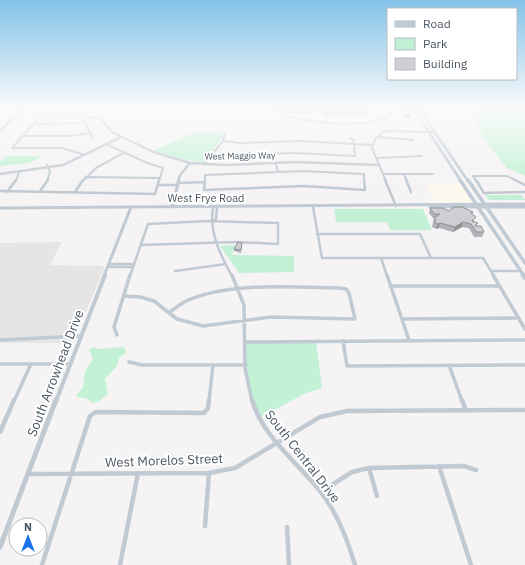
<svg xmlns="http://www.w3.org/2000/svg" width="525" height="565" viewBox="0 0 525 565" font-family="'IBM Plex Sans',sans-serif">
<rect width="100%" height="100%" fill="#f5f3f3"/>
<path fill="#fdf9ef" d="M273,108H411L418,120L382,118L358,122L299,118L280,114Z
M463,183L477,205H437L426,184Z"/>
<path fill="#e6e4e5" d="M62,242L50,265L105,266L73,343H0V243Z"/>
<path fill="#c3f1d5" d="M473,108H525V176L507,168L483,138Z
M195,132H227L221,134L223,137L203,162L180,159L153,151Z
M7,156H43L29,163L0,166V162Z
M485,195H521L525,200H491L488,199Z
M334,209H423L432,230H390L387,222H336Z
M235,245L232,255L294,256V272L239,273L220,246Z
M316,341L322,388L306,393L259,418L247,388L245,342Z
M93,347L100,349L124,347L126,352L119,358L117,366L105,379L108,394L98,402L93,403L86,398L78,397L76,395L83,388L85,371L93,359L89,350Z"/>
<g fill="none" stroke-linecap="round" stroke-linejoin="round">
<path stroke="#c1cad2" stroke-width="2" d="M271,108C291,124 370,130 391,115L392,108
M85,118L101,117
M33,124L85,123
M23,136H71L90,133
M377,137L413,140
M223,141L240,143L301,141L372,145
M106,144L147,163L163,168L159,181
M12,148L43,114L86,113L85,123L93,138
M12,148H62L85,155
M211,155L296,153L355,156L354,141L351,138
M376,158L422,156
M275,162L278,171
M204,164L223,141L225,134
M383,174H433
M404,174L407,181
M473,176L476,181
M473,176H507L517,181
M85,177L160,178
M16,181L19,172
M47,181L50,172L47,165
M83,181L96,168L125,152
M205,181V175L303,171L364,174V181
M386,181L372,148L375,139L384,131L435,132"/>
<path stroke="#c1cad2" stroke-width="2.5" d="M205,180L204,190L304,186L365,190L364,180
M385,180L396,206
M406,180L411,192
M476,180L484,193L525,192
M515,180L525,185
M178,183L204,182
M158,185H177
M0,191L155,194L159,180
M40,191L48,180
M7,192L16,180
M75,192L83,180
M213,207C209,233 220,254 232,276
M313,207L322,258H483L494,276
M213,221L216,219L217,207
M317,234H420L431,258
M381,258L387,276
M109,264H134
M108,267H133
M175,271L226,264
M491,271H520
M130,276L148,224L207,221L278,223V244L237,242L141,245"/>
<path stroke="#c1cad2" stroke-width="3.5" d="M232,275L244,305L245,368L252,401
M387,275L409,340
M493,275L525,329
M390,286H499
M124,296L140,297L154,301L177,319L203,326L271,317L355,319L349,293L346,289L340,288C295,287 233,282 191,299C183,301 176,308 170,312
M402,319L519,318
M117,335L114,327L130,275
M0,340L80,336
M343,341L347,366L525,365
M245,342L525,340
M129,362L142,365H246
M0,364H70
M449,365L462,401
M14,401L31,364
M209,401L213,365"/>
<path stroke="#c1cad2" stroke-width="4.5" d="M252,400C263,437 296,461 320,491C337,512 347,538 355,565
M462,400L466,411
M0,432L14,400
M439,466L471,565
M369,468L377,496
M28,474L209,473L235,468L320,417L347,411L525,410
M321,492L352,472L369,468L464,466L476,470
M205,526L209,473
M287,527L289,565
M42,565L90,416L96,412L204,413L208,408L209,400
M120,565L138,473"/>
<path stroke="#c1cad2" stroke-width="2.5" d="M104,108L102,121L112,132L153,152L190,163L225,165L295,162L379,165
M0,131L22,110L27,108
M0,174L63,165L121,137
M178,181L180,175L190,163"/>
<path stroke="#c1cad2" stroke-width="3" d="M172,207L179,180
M430,207H525
M0,208L525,204
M104,276L131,207"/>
<path stroke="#c1cad2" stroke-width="4" d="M56,401L105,275"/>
<path stroke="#c1cad2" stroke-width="5" d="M0,547L56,400"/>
<path stroke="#c1cbd6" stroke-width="2.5" d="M413,108L461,181
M418,108L468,181"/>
<path stroke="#c1cbd6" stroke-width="3.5" d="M460,180L524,276
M468,180L525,263"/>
<path stroke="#c1cbd6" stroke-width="4.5" d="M523,275L525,278"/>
</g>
<path fill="#b0b2b7" d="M284,108H365L367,112V116H324V113L292,114L284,112Z
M401,110L411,115V118H404L400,112Z
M430,208L449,211L473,212L472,214L474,221L477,226L484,232L482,237H474L469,228L462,227L453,232L439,228L436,229L432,227L434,218H433L429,213Z
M242,243L241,253L234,251V249Z"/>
<path fill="#909195" d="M463,222L462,227L453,232L455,227Z
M440,223L439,228L436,229L438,224Z"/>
<path fill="#cdcfd5" stroke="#909195" d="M284,108H365L367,112H325L324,109L292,110Z
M406,109L411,115H404L401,110Z
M454,207H462L473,212L471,213L476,217L472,221L478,223L475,226H481L484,232H476L471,224L463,222L455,227L440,223L438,224L434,222L436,220L434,218L440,214H434L430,208H442L449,211Z
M238,242L242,243L241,250L234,249Z"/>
<linearGradient id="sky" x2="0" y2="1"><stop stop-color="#85c3ea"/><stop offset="0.58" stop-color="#fafafa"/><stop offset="1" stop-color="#fafafa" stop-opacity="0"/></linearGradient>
<rect width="525" height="187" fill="url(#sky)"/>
<g text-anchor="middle" stroke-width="4" stroke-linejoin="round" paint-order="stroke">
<g font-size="9" fill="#4a5661" stroke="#fff">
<text transform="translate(240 156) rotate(-1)" y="3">West Maggio Way</text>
</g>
<g font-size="11" fill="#4a5661" stroke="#fff">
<text x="206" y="202">West Frye Road</text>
</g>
<g font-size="13" fill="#4a5661" stroke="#fff">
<text transform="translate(55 373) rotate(-69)" y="5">South Arrowhead Drive</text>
<text transform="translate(303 456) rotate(52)" y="5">South Central Drive</text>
<text transform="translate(164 460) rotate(-2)" y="5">West Morelos Street</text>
</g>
</g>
<rect x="387" y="8" width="130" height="72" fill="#ffffff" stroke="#b7bbc0"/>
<rect x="395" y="21" width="20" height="6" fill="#c1cbd6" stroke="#b7bbc0"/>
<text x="423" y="28" font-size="12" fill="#4a5661">Road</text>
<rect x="395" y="38" width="20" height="12" fill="#c3f1d5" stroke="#b7bbc0"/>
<text x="423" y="48" font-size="12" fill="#4a5661">Park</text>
<rect x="395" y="58" width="20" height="12" fill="#cdcfd5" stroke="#b7bbc0"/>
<text x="423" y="68" font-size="12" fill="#4a5661">Building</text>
<g transform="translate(28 537)"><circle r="19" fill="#ffffff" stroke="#b7bbc0"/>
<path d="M0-3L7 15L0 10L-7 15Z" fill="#1a73e8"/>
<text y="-6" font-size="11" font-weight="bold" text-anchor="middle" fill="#4a5661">N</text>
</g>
</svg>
